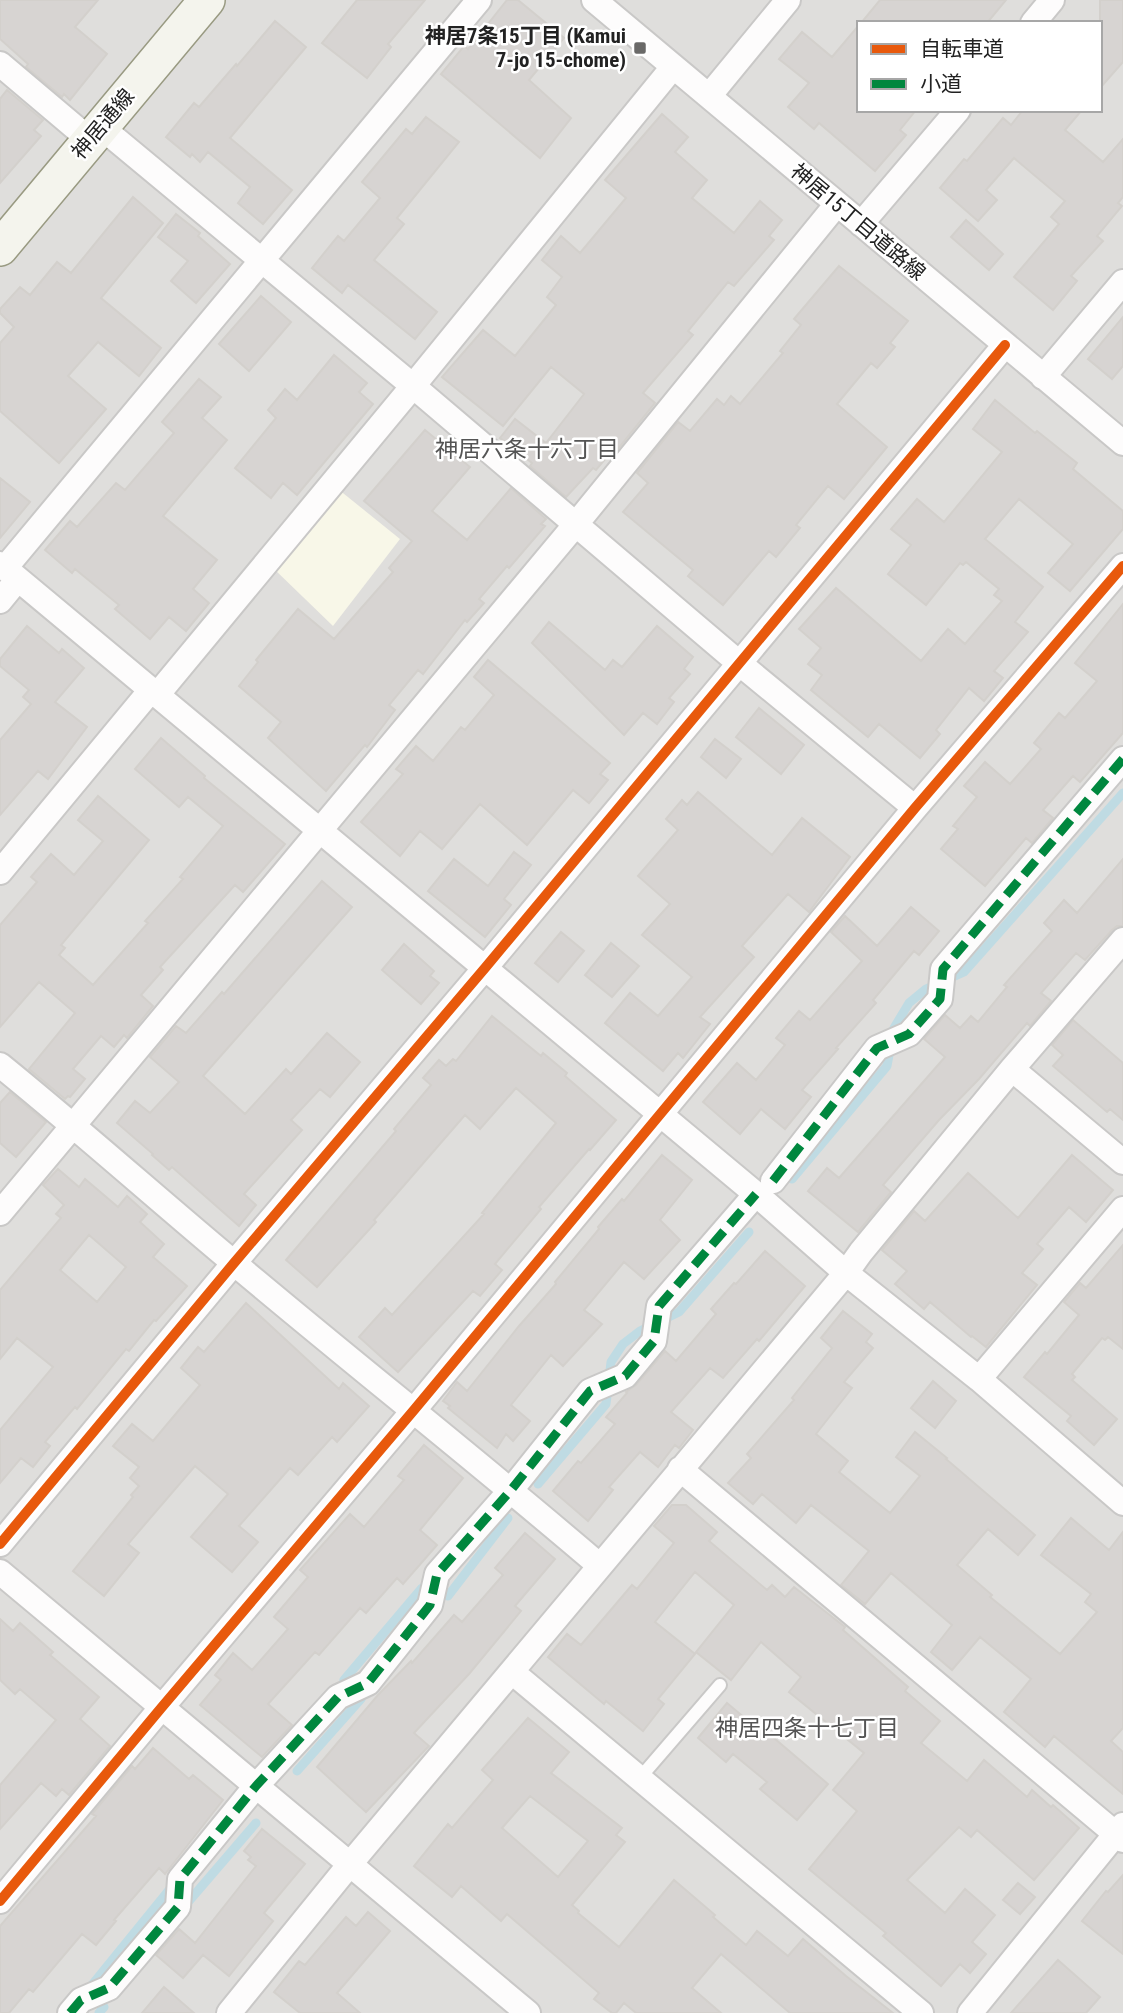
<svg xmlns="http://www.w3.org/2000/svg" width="1123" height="2013" viewBox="0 0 1123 2013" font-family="'Roboto Condensed','Noto Sans JP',sans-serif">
<rect width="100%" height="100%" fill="#f0eeeb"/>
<path fill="#dfdedc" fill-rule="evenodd" d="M0,0H1123V2013H0ZM859,23H1100V110H859Z"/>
<path fill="#f8f7e8" d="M338,489L400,539L333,626L273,568Z"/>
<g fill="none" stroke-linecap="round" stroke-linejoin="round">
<path stroke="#bfdbe3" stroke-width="9" d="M792,1179L887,1066L894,1028L909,1003L926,989L964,972L1123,793
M538,1484L606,1404L611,1362L623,1344L640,1331L679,1312L749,1232
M297,1771L361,1699L344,1680L422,1588L448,1596L508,1518
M99,2013L104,2007L91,1986L169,1890L189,1901L256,1823"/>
</g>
<path fill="#d7d4d2" stroke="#d3d0cc" stroke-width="2" fill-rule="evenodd" d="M0,0H98L75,27L107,54L70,100L64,94L62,97L26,67L28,64L0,39Z
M357,0H425L388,44L391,47L367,78L322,43Z
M507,0H518L564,38L529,80L571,118L540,158L441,74L464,46L468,49Z
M880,0H1006L987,23H861Z
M1100,0H1123V62L1100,88Z
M275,21L306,47L230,138L292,190L263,224L238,203L250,187L208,152L200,162L192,154L190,157L166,137L194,103L199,107L236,64L237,66Z
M859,25V110H916L900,130L906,135L875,171L819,123L814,129L788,107L809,83L779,59L802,32L832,57Z
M7,90L43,120L34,130L41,136L0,183V99Z
M1023,110H1082L1065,130L1103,162L1123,139V197L1118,203L1122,206L1097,236L1103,241L1071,276L1077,281L1053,310L1014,277L1059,224L1051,217L1065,201L1014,158L986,190L997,200L978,221L940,188L964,159L967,161L1003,118L1011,125Z
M662,114L688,137L675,152L707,180L692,198L734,233L760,201L782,220L769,236L774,240L734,286L728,282L688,331L693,335L643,393L655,403L614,454L611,452L596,470L593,468L566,497L530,466L532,463L500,438L515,419L546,443L584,394L551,367L503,426L442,377L483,330L515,356L556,305L547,297L562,277L542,260L561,236L580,253L626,198L605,180Z
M426,117L459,142L397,218L404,224L374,260L437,312L415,339L348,285L342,293L312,268L338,236L344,241L380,198L362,182L406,129L412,134Z
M133,197L163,223L101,298L161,348L139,376L98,342L68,376L106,409L59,463L0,411V343L14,327L0,313V309L20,287L30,295L57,262L71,273Z
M176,214L200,233L198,236L230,264L196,303L171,281L188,261L158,237Z
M966,220L1003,254L989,270L951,237Z
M839,266L908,321L890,343L895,347L877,368L871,363L837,404L887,447L844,499L828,486L796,525L800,528L776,557L769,551L723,605L688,576L693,570L623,512L648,483L637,473L678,422L690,431L717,399L724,405L731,396L740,404L783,353L780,351L801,325L794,319Z
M261,296L291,322L249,371L219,344Z
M1123,317V366L1112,379L1088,359Z
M334,355L367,383L359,392L373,404L297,495L283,483L271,498L235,468L276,418L268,410L285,389L297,400Z
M199,379L221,397L202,418L227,440L163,516L217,560L193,589L209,603L186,631L169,617L150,639L115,609L119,605L75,569L72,573L45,550L70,521L77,527L116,483L125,490L174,433L162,422Z
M995,400L1035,433L1037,431L1077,463L1073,469L1123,511V529L1070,591L1048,573L1073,544L1019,499L985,539L1043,587L1015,622L1028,632L994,671L1003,678L984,701L969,688L936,730L940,734L920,758L879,724L868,737L811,690L822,675L808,664L821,648L799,629L836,588L921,661L948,629L965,644L1002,601L994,595L999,589L966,562L963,565L960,563L926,605L888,574L911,545L891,529L917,499L944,522L1002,452L973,429Z
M425,430L470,467L432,511L467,540L511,488L546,519L541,524L545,526L509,568L507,566L479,599L484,603L467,622L465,620L423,674L418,670L389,705L395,710L367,747L365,745L326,791L268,738L281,722L239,686L258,662L256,660L298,609L334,639L393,572L389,568L412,541L364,501Z
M0,478L30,502L0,538Z
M1123,604V733L1080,782L1073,776L1043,810L1053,818L1032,843L1026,838L985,886L941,849L958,829L953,826L977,797L964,786L985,762L1010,784L1041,749L1034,743L1059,713L1065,718L1097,681L1075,663Z
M549,622L605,670L613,660L622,667L657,626L693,657L684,669L690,674L669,698L674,702L657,724L643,713L624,735L532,643Z
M27,626L59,653L62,649L84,668L55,702L87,727L48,779L38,771L0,815V740L31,704L23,697L29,690L0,666V659Z
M488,660L610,763L600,774L608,780L589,803L573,790L527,845L480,804L442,849L420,831L400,856L361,822L403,774L396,769L416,746L433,761L461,727L465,730L494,695L474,677Z
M759,708L804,745L781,774L736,737Z
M161,738L205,776L204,778L285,844L243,892L235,885L160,967L163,970L141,995L153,1006L127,1038L124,1035L114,1047L101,1036L73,1069L85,1079L70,1097L68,1096L65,1099L29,1069L75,1013L39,982L0,1027V925L37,882L31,877L51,854L74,875L103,841L78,820L98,796L149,840L61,945L65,948L59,955L93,985L148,923L145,921L183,879L180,877L223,826L188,797L179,807L135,769Z
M715,739L741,759L726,778L701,757Z
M698,792L772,855L802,818L850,857L809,912L788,894L742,946L754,957L700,1017L710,1024L683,1058L678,1053L663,1071L605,1023L630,993L658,1016L692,977L642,935L670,904L638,876L678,830L666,819L682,800L687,805Z
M514,852L531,865L504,899L511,905L485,937L428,891L454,859L488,886Z
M1123,859V926H1117L1112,930L1085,960L1076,953L1041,993L1051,1001L1030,1026L1027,1023L979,1079L939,1120L883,1185L891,1192L858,1232L808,1191L827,1168L839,1178L945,1057L924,1039L945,1015L960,1028L971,1016L978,1022L1007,987L1004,985L1052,931L1044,923L1064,900L1077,913Z
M322,881L352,907L203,1076L245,1114L286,1069L291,1074L327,1033L360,1062L330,1097L320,1089L291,1120L302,1130L244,1194L256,1205L239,1226L172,1167L169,1170L152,1155L153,1154L117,1123L135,1101L150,1113L179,1082L150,1057L176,1026L186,1033L222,992L224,994Z
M911,907L939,931L919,955L914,951L873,1000L876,1003L836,1048L838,1049L802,1090L811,1097L785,1129L761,1109L740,1134L703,1102L737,1063L756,1080L785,1045L776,1038L799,1011L810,1020L862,961L831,932L845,916L877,946Z
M561,932L584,951L558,982L535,963Z
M611,943L639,966L612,997L585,975Z
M404,944L434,971L430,976L439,983L421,1004L382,970Z
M492,1016L541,1056L543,1053L567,1073L565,1076L616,1120L590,1150L589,1149L539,1207L541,1209L495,1264L502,1270L480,1296L473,1291L398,1372L359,1337L385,1308L392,1315L484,1214L482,1213L556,1123L516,1088L480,1129L465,1115L374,1220L376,1222L317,1287L286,1260L396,1131L394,1129L431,1085L423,1078L439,1060L446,1066L453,1059L456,1061Z
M1073,1020L1123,1063V1120L1110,1109L1107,1112L1053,1066L1063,1055L1052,1045Z
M10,1092L46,1122L16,1157L0,1143V1103Z
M662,1155L692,1180L660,1220L680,1240L644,1279L624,1262L584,1310L602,1324L563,1366L551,1355L511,1405L530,1421L513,1441L506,1434L497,1448L448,1408L450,1406L443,1401L457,1382L467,1391L519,1326L556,1284L555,1282L599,1229L598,1227L622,1199L624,1201Z
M1072,1155L1113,1190L1086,1222L1069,1207L1037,1244L1043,1249L1022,1273L1037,1285L986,1347L972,1336L971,1337L930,1302L924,1309L895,1284L907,1271L882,1250L914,1211L925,1221L968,1173L1018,1218Z
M58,1169L79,1187L85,1179L118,1207L127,1196L147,1214L140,1222L164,1244L153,1257L187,1286L156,1321L154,1320L129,1351L126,1349L77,1409L75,1407L45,1442L50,1446L33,1467L21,1458L0,1483V1430L53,1367L17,1338L0,1359V1290L61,1218L56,1214L64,1205L43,1185ZM89,1235L126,1267L97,1302L60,1270Z
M1123,1245V1349L1108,1337L1105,1340L1102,1338L1072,1374L1075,1377L1072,1380L1117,1419L1094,1445L1067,1421L1071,1416L1024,1377L1045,1352L1047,1354L1079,1315L1064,1302L1080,1283L1086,1288Z
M765,1251L805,1286L759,1341L757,1339L723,1378L710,1368L671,1412L693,1430L679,1448L675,1445L658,1467L640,1452L609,1487L613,1490L588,1521L553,1491L578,1461L581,1463L615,1424L606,1417L627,1393L626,1392L636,1385L665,1351L676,1361L716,1314L711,1309L734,1283L736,1284Z
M246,1303L339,1389L343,1383L369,1406L337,1442L332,1437L298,1475L290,1468L239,1526L258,1542L232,1572L191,1537L228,1494L195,1466L128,1544L139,1553L104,1596L73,1571L133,1497L131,1495L139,1486L130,1478L139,1467L113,1446L132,1424L153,1441L200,1385L181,1368L198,1347L204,1352Z
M843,1311L872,1334L866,1342L873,1348L844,1382L852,1388L816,1434L848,1461L839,1472L890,1513L920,1476L896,1457L915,1432L947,1458L946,1459L1035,1535L1018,1555L988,1529L957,1565L992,1595L990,1597L1060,1654L1097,1612L1085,1602L1091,1594L1041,1555L1071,1518L1109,1550L1123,1532V1728L1111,1741L1123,1752V1794L1054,1736L1045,1747L1004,1712L1031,1679L980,1637L952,1670L931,1652L952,1625L891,1573L865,1604L841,1585L869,1551L811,1505L796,1523L762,1494L753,1504L728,1483L751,1458L747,1454L794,1400L792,1398L832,1348L821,1338Z
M933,1381L956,1401L935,1428L911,1408Z
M424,1445L463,1478L420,1530L437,1545L403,1584L397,1578L366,1613L360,1608L319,1655L315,1652L268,1704L292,1725L262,1757L200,1705L221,1680L215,1675L233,1653L252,1670L288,1629L274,1617L308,1577L300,1570L350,1514L364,1527L404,1480L398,1476Z
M672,1505H686L717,1532L709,1541L767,1590L772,1585L785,1597L794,1587L845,1627L843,1630L908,1687L905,1691L940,1721L921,1743L967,1781L984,1760L1027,1797L1032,1790L1051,1807L1053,1805L1079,1828L1034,1880L977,1830L971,1837L959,1827L907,1880L945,1913L965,1889L995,1915L972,1942L986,1954L970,1973L960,1964L941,1986L883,1936L886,1933L809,1869L857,1811L833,1790L864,1753L789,1692L801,1677L761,1642L731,1680L696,1652L734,1605L695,1572L655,1622L695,1654L658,1699L664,1704L643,1731L606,1701L604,1704L548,1657L567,1634L581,1645L632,1585L637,1589L674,1543L654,1526Z
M525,1533L555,1559L515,1606L521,1611L469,1674L414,1733L429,1746L366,1812L317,1767L378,1695L411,1661L412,1663L454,1615L462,1622L503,1575L495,1568Z
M0,1619L13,1631L20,1623L53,1652L50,1655L99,1697L80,1719L110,1746L69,1795L62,1789L56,1796L41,1783L0,1829V1785L56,1720L20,1689L15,1694L0,1680Z
M727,1703L759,1730L761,1727L828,1784L797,1820L760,1789L767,1782L733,1754L726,1762L698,1738Z
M528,1718L569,1752L551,1773L622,1828L616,1835L625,1842L572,1905L579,1911L578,1913L619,1947L674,1880L715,1915L713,1917L746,1945L757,1931L788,1956L803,1939L846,1976L893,2013H790L721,1954L692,1988L721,2013H636L624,2003L616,2013H612L594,1999L599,1993L507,1914L501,1921L461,1886L452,1897L414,1866L448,1824L452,1828L493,1780L482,1770ZM530,1796L588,1841L558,1877L502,1828Z
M153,1748L189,1779L193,1775L223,1800L165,1874L159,1868L114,1920L116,1921L96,1945L82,1934L33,1992L29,1989L9,2013H0V1926L96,1816L92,1814L132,1766L135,1769Z
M262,1829L305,1864L264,1913L273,1921L229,1976L203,1955L183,1978L156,1955L179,1929L195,1943L256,1866L248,1860L251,1857L244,1851Z
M1123,1875V1954L1082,1921L1106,1891L1108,1892Z
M1018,1883L1035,1897L1020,1914L1003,1900Z
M368,1912L390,1931L337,1993L360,2013H300L274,1992L299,1961L305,1965L346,1917L356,1926Z
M1058,1960L1100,1997L1086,2013H1011Z
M164,1987L194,2013H142Z"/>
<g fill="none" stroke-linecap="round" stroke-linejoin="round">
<g stroke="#c9c8c7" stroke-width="16">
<path id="lane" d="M639,1779L720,1685"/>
</g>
<g stroke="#c9c8c7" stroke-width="28">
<path id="street" d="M594,0L1123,443
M1033,23L1052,0
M0,64L90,140
M709,96L788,0
M101,127L413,386L739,663L915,808
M861,224L958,110
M1043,377L1123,282
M0,564L756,1194L846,1273L979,1379L1123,1503
M5,568L479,0
M0,601L18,579
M157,695L413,386L673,67
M0,872L151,690
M0,1065C79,1129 155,1197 234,1263C355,1365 480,1463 600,1566
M1012,1069L1123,1162
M773,1181L877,1048L909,1034L940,999L943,969L1123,759
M0,1213L576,524L837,204
M979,1379L1123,1209
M680,1469L1123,1840
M0,1544L234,1263L485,968L1005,345
M0,1572L528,2013
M512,1672L921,2013
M0,1901L162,1707L414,1410L915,808L1123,566
M70,2013L81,2000L109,1988L178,1907L180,1879L256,1786L338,1697L368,1683L430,1605L437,1574L511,1490L590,1391L625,1376L654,1341L659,1306L756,1194
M229,2013L350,1864L846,1273L861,1252L1012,1069L1123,940
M970,2013L1123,1825"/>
</g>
<g stroke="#999a82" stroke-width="38">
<path id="secondary" d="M0,248L207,0"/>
</g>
<use href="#lane" stroke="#fdfcfc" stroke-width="12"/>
<use href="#street" stroke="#fdfcfc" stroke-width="24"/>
<use href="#secondary" stroke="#f4f4ed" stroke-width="35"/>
<path stroke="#00873e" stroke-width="9" stroke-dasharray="18 9" stroke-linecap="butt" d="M773,1181L877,1048L909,1034L940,999L943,969L1123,759
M70,2013L81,2000L109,1988L178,1907L180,1879L256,1786L338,1697L368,1683L430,1605L437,1574L511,1490L590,1391L625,1376L654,1341L659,1306L756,1194"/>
<g stroke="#fff" stroke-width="15">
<path id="cycleway" d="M0,1544L234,1263L485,968L1005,345
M0,1901L162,1707L414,1410L915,808L1123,566"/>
</g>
<use href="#cycleway" stroke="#e8590c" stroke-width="10"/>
</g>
<rect fill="#6a6968" stroke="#fff" stroke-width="2.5" x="633" y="41" width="14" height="14" rx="3.5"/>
<g text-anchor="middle" stroke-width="5" stroke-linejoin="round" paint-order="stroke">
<g font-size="21" font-weight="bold" fill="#222" stroke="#fff" text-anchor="end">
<text x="626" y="43">神居7条15丁目 (Kamui<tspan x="626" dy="24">7-jo 15-chome)</tspan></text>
</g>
<g font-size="21" fill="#222" stroke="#fff">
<text transform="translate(103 124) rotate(-50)" y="7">神居通線</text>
<text transform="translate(858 222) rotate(40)" y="7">神居15丁目道路線</text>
</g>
<g font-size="23" fill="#555" stroke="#fff">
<text x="527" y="457">神居六条十六丁目</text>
<text x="807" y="1736">神居四条十七丁目</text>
</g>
</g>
<rect x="857" y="21" width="245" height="91" fill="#ffffff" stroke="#a7a7a7" stroke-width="2"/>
<rect x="871" y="44" width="35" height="10" fill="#e8590c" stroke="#a7a7a7" stroke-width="2"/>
<text x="920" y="56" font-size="21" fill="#222222">自転車道</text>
<rect x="871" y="79" width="35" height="10" fill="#00873e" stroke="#a7a7a7" stroke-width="2"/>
<text x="920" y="91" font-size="21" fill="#222222">小道</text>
</svg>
